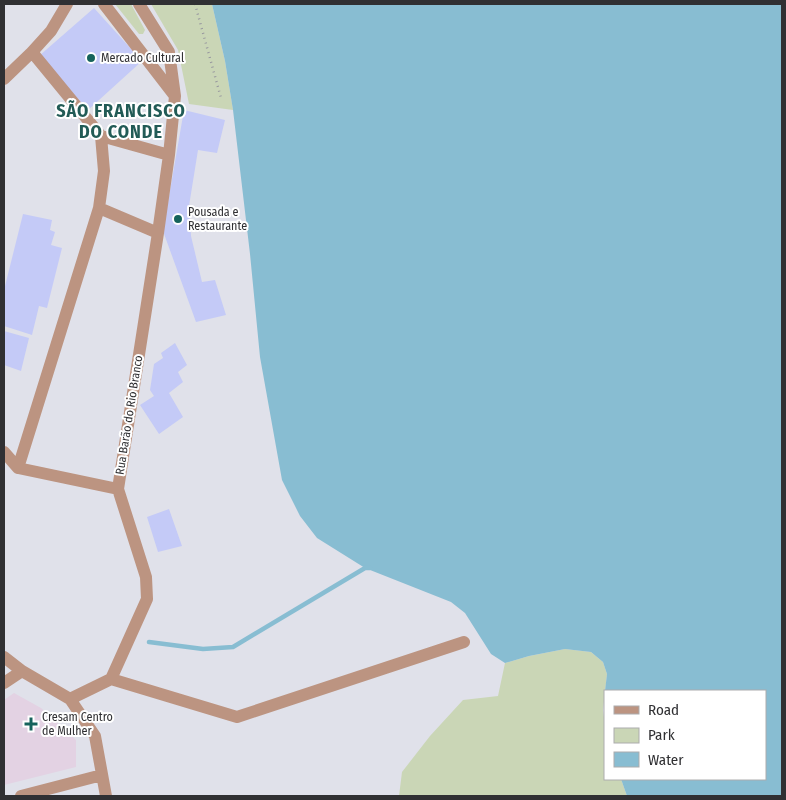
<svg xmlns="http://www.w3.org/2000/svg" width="786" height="800" viewBox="0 0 786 800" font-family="'Fira Sans Condensed',sans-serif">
<rect width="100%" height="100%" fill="#e0e1ea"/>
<path fill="#e3d2e3" d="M14,693L41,708L76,740V767L4,785V700Z"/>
<path fill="#cad6b6" d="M115,4H131L145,30L143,34H139Z
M151,4H212L225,61L233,110L189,104L178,50Z
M565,649L591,652L603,662L607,674L603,710L605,725V779H621L627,796H399L402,772L430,736L463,700L498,696L505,663L529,656Z"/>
<path fill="#88bdd2" d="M212,4H782V796H627L621,779H765V691H605L607,674L603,662L591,652L565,649L529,656L505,663L491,654L465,613L451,602L365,568L317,538L300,516L282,480L260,357L250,254L233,110L225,61Z"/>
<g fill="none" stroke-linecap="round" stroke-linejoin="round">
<path stroke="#88bdd2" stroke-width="4.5" d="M149,642L203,649L233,647L365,568H370"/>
</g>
<path fill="#c4caf7" d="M94,8L142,61L88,110L39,56Z
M184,110L225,120L217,153L198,150L189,206L191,236L202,282L215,280L226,315L196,322L163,231Z
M23,214L52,220L50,230L55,232L51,245L62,248L47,308L39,306L32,335L4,326V290Z
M4,331L29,338L21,371L4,365Z
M175,343L187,365L178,372L183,382L169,393L183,417L159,434L140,405L154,396L150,390L154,364L163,358L161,353Z
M169,509L182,546L158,552L147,517Z"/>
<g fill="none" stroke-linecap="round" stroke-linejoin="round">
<path stroke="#98989f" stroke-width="2.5" stroke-dasharray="1 4" stroke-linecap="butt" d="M195,4L221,98"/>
<path stroke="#bc9481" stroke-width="12" d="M104,4L175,96
M32,52L101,136
M4,79L32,52L51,31L67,4
M101,136L169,155
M99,208L158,233
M4,452L18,468L118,489
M18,468L99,208L104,171L101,136
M4,657L22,671L70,699L95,736L106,796
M111,679L237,717L464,642
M4,683L22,671
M70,699L111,679L147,599L146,577L118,489L158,233L169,155L175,96L169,52L139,4
M21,796L102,775"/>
</g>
<g fill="#16635c" stroke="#fff" stroke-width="2">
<circle cx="91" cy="58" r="5"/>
<circle cx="178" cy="219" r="5"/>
<path d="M28.5 716.5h5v5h5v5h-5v5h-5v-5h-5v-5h5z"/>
</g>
<g text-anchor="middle" stroke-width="4" stroke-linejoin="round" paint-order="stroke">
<g font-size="12" fill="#303033" stroke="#fff" text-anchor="start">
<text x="101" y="62">Mercado Cultural</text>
<text x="188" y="216">Pousada e<tspan x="188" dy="14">Restaurante</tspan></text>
<text x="42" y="721">Cresam Centro<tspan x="42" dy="14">de Mulher</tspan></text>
</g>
<g font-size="12" fill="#303033" stroke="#fff">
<text transform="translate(129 415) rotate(-81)" y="4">Rua Barão do Rio Branco</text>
</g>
<g font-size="18" font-weight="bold" letter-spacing="1" fill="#225b56" stroke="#fff">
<text x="121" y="117">SÃO FRANCISCO<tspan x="121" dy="21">DO CONDE</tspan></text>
</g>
</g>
<rect width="786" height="800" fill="none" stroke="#303033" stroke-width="10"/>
<rect x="604" y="690" width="162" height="90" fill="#ffffff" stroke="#acacad"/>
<rect x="614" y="706" width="25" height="8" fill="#bc9481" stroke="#acacad"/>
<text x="648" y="715" font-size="15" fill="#303033">Road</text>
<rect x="614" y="728" width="25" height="15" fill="#cad6b6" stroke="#acacad"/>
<text x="648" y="740" font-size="15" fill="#303033">Park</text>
<rect x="614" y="752" width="25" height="15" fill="#88bdd2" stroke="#acacad"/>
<text x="648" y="765" font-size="15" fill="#303033">Water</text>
</svg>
